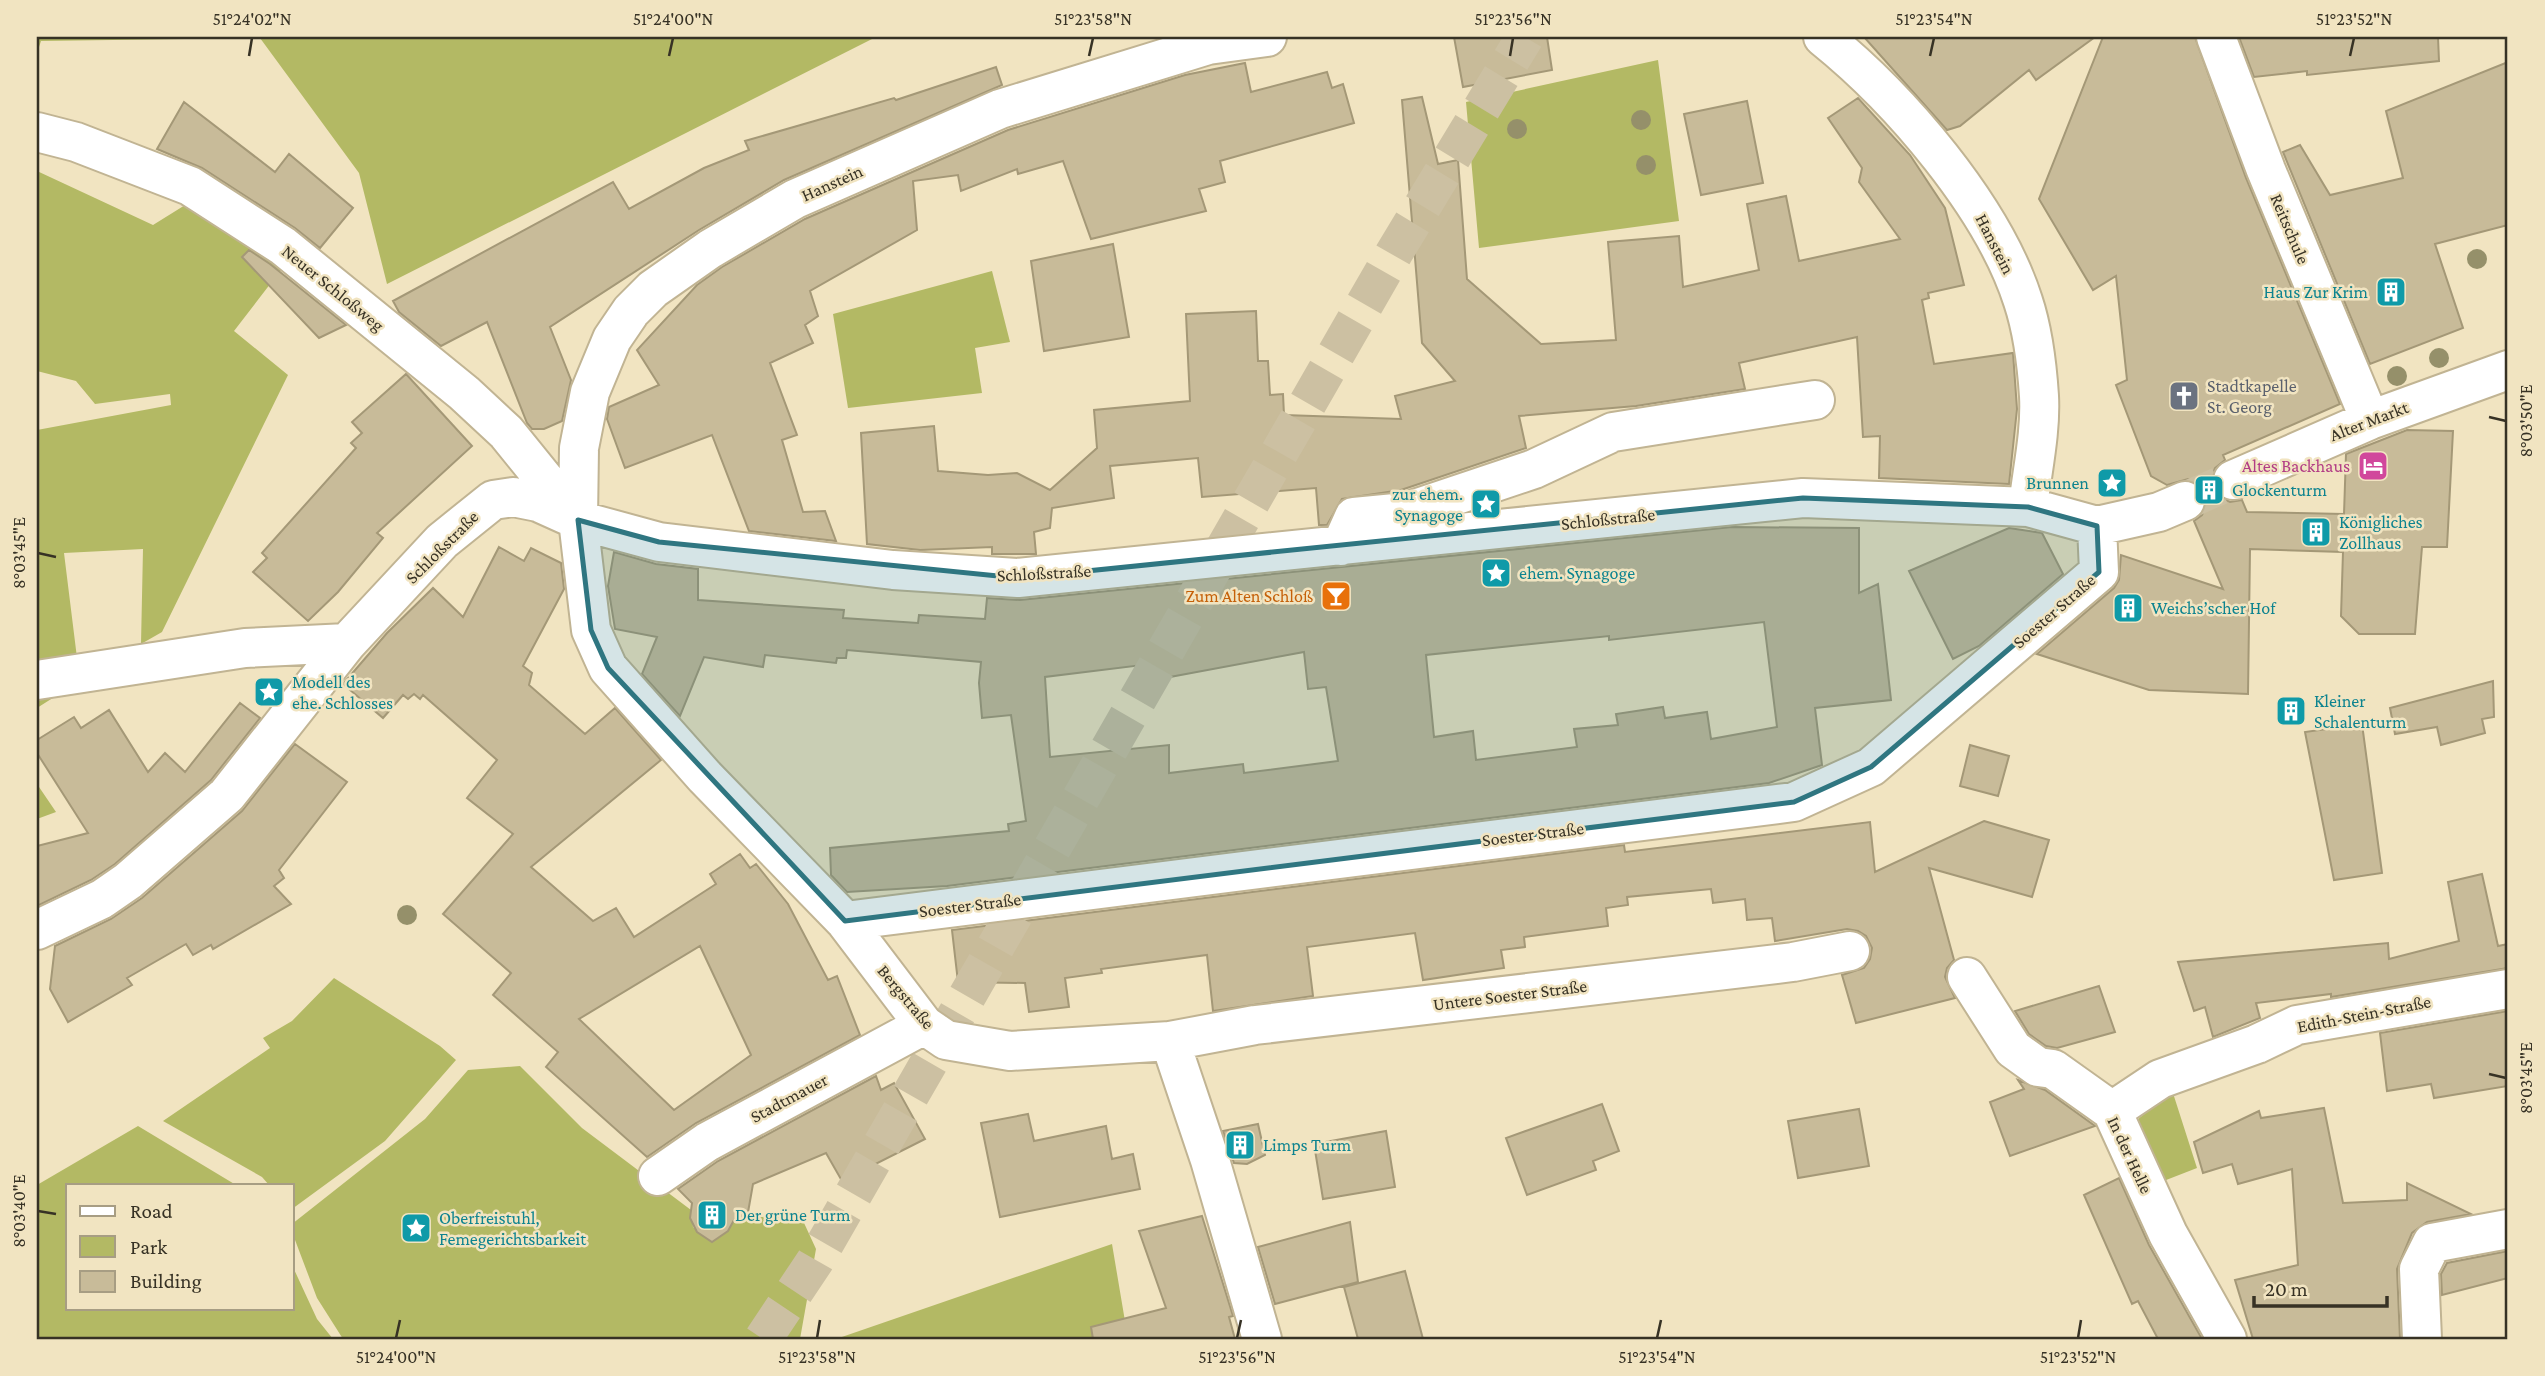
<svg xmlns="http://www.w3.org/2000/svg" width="2545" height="1376" viewBox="0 0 2545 1376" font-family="'Crimson Pro',serif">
<rect width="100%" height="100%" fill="#f1e4c1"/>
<path fill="#b3b964" d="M37,37H876L387,284L359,173L260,38L41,41L37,53Z
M1658,60L1679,221L1479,248L1466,102Z
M37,171L153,225L190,202L284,266L234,331L288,375L162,632L141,644L143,549L64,553L78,666L70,687L37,708V430L171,405L170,394L95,404L76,381L37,371Z
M992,271L1010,342L975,348L982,393L848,408L833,314Z
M37,784L56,812L37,819Z
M334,978L440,1046L456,1060L385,1141L292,1209V1185H269L262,1177L163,1121L270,1048L263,1038L292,1021Z
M520,1066L582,1128L691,1210L693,1227L703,1236C717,1239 728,1236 732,1221L799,1212L816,1249L800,1339H343L317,1298L292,1232V1224L425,1119L468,1070Z
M2172,1090L2197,1168L2161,1182L2143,1142L2137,1120Z
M138,1126L236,1185H68V1308H292V1265L317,1319L333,1339H37V1185Z
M1112,1244L1128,1339H836Z"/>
<path fill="#c8bb99" stroke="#a49877" stroke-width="2" fill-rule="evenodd" d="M1454,37H1547L1552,70L1463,87Z
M1864,37H2095L2036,80L2029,70L1960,126L1947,130Z
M2103,37H2195L2246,178L2340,404L2223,455L2225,460L2215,468L2211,478L2213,489L2220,497L2230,502L2242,500L2247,512L2344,514L2346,454L2407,430L2453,431L2447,547H2422L2415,634H2359L2341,616L2343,552L2250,549L2248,694L2149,690L2037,654L2114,588L2119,580L2121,555L2223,589L2194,521L2202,515L2207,504L2205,492L2198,483L2188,479L2167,485L2151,476L2116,385L2127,380L2116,276L2093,290L2039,199Z
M2239,37H2438L2439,61L2307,75V71L2254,77Z
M2508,62V225L2435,244L2463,328L2370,364L2283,152L2300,145L2330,195L2403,178L2386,111Z
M1245,63L1251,92L1327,72L1332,88L1343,84L1354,123L1220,161L1225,182L1199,189L1206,211L1091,239L1063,161L1018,174L1017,169L961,191L958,175L913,181L917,230L810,291L818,316L805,325L813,343L770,363L797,435L782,440L803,512L825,511L836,541L749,531L712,435L625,468L607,419L609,407L659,385L637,350L697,285L722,267L805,219L1008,130L1185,75Z
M996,67L1002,85L784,180L699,230L550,327L571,380L562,421L544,429H532L527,423L487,322L441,346L399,312L393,301L613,182L629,209L704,168L749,150L745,141L894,98L896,100Z
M1422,97L1438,164L1458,160L1467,279L1541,344L1616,340L1608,242L1679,236L1683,287L1759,270L1747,204L1786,196L1799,261L1900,239L1859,182L1862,168L1828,118L1858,98L1910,155L1945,208L1964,285L1928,293L1929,298L1922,300L1934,364L2013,353L2017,409L2009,484L1879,478L1880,436L1863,437L1857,337L1739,363L1745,389L1636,406L1519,416L1526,448L1401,490L1342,499L1327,525H1319L1316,488L1202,497L1198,458L1110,466L1114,498L1052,508L1050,528L1034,532L1036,554H992V547L920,550L867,544L861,433L934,426L938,471L988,475L1017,473L1050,490L1097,448L1094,410L1190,401L1186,314L1256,311L1258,361H1268L1270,395L1283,394L1284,415L1401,419L1395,396L1455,381L1422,343L1402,100Z
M1747,101L1763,183L1701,195L1684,114Z
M184,102L275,172L289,154L353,208L320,248L295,228L202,168L157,149Z
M1113,244L1129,337L1044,351L1031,261Z
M249,250L270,264L346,325L319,338L242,257Z
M406,374L472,446L377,533L383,538L338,592L308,621L253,572L267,558L262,553L356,448L351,443L362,433L352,422Z
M1732,527L1859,528V593L1878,584L1891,700L1815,708L1822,765L1769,783L947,886L847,892L831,875L830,848L1009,831L1008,824L1026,821L1011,715L982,718L979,683L981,662L847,650L846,658H837L836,663L765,655L763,667L704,657L680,716L642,674L657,637L615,629L608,586L614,552L656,564L698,569V600L844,610L843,618L918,623L919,615L985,619L987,598L1020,600ZM1764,622L1777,727L1711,739L1707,712L1665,718L1663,707L1616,714L1618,725L1574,729L1577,747L1476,760L1473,731L1434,737L1426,655L1609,636V640ZM1304,652L1308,689L1326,687L1338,761L1244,773L1243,764L1169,773V745L1050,757L1045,677L1142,665L1143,682Z
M2009,528L2042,533L2063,574L1979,646L1953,659L1909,571Z
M499,547L524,561L531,548L561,563L564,589L523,666L532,673L529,685L585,734L615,708L661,760L531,867L593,921L616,908L634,937L716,884L710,874L740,854L750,868L756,864L788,904L828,980L837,976L860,1035L696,1123L647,1157L546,1067L558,1052L493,995L511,973L443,914L513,834L467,798L497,760L423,695L420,699L414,694L408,699L403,695L383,718L343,684L387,633L433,588L463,617ZM700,946L751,1055L674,1110L579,1019Z
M2493,681L2494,717L2482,719L2485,733L2441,745L2437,727L2395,734L2390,708Z
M240,703L260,718L211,780L115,864L91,880L37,906V846L88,833L37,753V740L74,717L81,728L109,710L148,772L165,753L185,772Z
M2362,724L2382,873L2334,880L2305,732Z
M295,744L347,782L279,870L284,878L274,886L291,904L213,949L211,945L193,955L186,944L127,978L132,985L68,1022L50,989L55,946L111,919L142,898L242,811Z
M1970,745L2009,756L1998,796L1960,786Z
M1984,821L2049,840L2032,897L1929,868L1954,960L1947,968L1945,977L1955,998L1856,1023L1842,975L1864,968L1870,959L1872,948L1866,936L1858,931L1847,929L1775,941L1772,918L1747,920L1745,899L1713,903L1711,889L1627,897L1628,905L1606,908L1608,926L1524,937L1525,947L1501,950L1504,968L1423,980L1415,933L1307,947L1313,996L1213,1011L1207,955L1101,969L1102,973L1065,978L1069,1007L1029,1012L1025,983L958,982L952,930L1624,845L1625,852L1870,822L1875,872Z
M2482,874L2498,946L2508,944V968L2331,997V994L2256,1003L2260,1018L2213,1037L2205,1007L2194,1011L2178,962L2388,943L2389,959L2459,941L2448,882Z
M2099,986L2115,1032L2057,1048L2046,1046L2029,1034L2015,1011Z
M2508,1011V1086L2434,1098L2431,1084L2387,1091L2380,1033Z
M876,1076L881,1090L894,1083L925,1139L842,1181L826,1153L753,1184L747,1218L734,1220L728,1231L712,1242L697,1232L690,1218L692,1203L678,1189L718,1161Z
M2018,1080L2045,1090L2095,1126L2010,1156L1990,1102L2024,1089Z
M1602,1104L1619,1151L1593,1161L1596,1170L1527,1195L1506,1138Z
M2324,1108L2343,1203L2407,1200V1183L2471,1214L2427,1222L2412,1233L2397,1269L2400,1339H2253L2235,1280L2298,1265L2292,1169L2238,1184L2232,1164L2203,1173L2194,1142L2259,1111L2261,1118Z
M1859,1109L1869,1166L1798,1178L1788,1121Z
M1028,1114L1034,1141L1106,1126L1112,1159L1133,1154L1140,1189L1000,1217L981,1123Z
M1258,1124L1265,1155L1247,1164L1234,1163L1223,1131Z
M1386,1131L1395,1187L1323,1199L1314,1144Z
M2119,1178L2149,1245L2202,1339H2158L2138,1301L2132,1304L2084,1195Z
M1202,1216L1233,1316L1229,1317L1235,1339H1093L1091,1327L1166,1308L1139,1231Z
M1350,1222L1358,1282L1275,1304L1258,1247Z
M2508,1251V1278L2442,1295L2441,1274L2447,1263Z
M1405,1271L1423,1339H1358L1344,1287Z"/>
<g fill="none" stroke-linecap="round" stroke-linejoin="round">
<path stroke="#ccc0a2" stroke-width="38" stroke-dasharray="38 19" stroke-linecap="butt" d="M2185,501L2233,480"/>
<path stroke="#ccc0a2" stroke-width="38" stroke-dasharray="38 19" stroke-linecap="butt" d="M763,1339L815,1261L1394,253L1525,37"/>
<g stroke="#c1b493" stroke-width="42">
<path id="minor" d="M1267,37L1208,45L1000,109L795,199L710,249L653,289L631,311L612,339L590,392L579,448L578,520L591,630L608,668L705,777L845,921L924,1025L946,1040L1010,1051L1170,1041L1255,1025L1793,962L1850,951
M1823,37C1900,99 1993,207 2023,301C2033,331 2037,365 2039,396C2041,432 2032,471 2028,507
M2216,37L2266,170L2370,420
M37,132L76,142L190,186L283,246L464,393L506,432L574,516
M2233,480L2370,420L2508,370
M1341,546L1354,517L1406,512L1534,469L1613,432L1815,400
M37,680L245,648L347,643
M845,921L1794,802L1871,767L2099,572L2097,526
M37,930L102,899L128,881L227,795L347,643L442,541L493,500L513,497L538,502L578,520L659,542L893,570L1018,578L1803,498L2028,507L2097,526L2159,512L2185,501
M1967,977L2013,1049L2038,1067L2053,1069L2112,1111L2168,1234L2227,1339
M1170,1041L1210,1160L1262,1339
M2112,1111L2160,1079L2257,1044L2297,1025L2508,989
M658,1176L707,1142L924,1025
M2422,1339L2419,1269L2432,1243L2508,1229"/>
</g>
<use href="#minor" stroke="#fff" stroke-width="38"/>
</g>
<g fill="#95906a">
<circle cx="1641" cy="120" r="10"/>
<circle cx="1517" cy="129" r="10"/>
<circle cx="1646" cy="165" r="10"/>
<circle cx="2477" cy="259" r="10"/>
<circle cx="2439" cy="358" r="10"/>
<circle cx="2397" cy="376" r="10"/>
<circle cx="407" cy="915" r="10"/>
</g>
<path fill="#2f7681" fill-opacity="0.2" stroke="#2f7681" stroke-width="5" stroke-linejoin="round" d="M1803,498L2028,507L2097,526L2099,572L1871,767L1794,802L845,921L608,668L591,630L578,520L659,542L1018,578Z"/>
<path fill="none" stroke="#373225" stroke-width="2.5" d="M249,56L252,38M669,56L673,38M1089,56L1093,38M1510,56L1513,38M1930,56L1934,38M2350,56L2354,38M2489,417L2506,421M38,553L56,557M2489,1074L2506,1078M38,1211L56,1214M396,1338L400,1320M817,1338L820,1320M1237,1338L1241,1320M1657,1338L1661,1320M2078,1338L2081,1320"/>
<defs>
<g id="building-square" transform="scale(1.575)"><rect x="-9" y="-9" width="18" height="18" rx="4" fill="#0f9aa8" stroke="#f1e4c1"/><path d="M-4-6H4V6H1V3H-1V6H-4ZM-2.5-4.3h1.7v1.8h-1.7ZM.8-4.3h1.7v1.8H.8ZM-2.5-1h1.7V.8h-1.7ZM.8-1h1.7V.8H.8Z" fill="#fff"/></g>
<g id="church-square" transform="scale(1.575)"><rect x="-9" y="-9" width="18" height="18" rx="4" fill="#6b7280" stroke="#f1e4c1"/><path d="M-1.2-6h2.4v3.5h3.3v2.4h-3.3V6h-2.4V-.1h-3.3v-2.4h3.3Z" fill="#fff"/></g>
<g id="hotel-square" transform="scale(1.575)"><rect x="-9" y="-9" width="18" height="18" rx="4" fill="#d1479c" stroke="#f1e4c1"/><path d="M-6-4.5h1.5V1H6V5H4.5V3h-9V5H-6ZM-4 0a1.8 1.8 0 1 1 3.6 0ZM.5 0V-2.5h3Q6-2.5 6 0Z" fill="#fff"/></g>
<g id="sight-square" transform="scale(1.575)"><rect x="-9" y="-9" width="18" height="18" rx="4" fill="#0f9aa8" stroke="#f1e4c1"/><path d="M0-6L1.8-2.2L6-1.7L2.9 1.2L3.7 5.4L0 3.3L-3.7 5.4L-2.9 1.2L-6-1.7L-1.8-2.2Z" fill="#fff"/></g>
<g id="bar-square" transform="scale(1.575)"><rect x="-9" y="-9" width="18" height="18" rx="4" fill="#e8710a" stroke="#f1e4c1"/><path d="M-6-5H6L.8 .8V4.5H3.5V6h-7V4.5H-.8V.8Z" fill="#fff"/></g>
</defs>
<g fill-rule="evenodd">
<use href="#building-square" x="2391" y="292"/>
<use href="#church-square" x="2184" y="396"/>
<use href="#hotel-square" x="2373" y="466"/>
<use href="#sight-square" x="2112" y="483"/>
<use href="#building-square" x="2209" y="490"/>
<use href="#sight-square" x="1486" y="504"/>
<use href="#building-square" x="2316" y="532"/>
<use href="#sight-square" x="1496" y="573"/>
<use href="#bar-square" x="1336" y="596"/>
<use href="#building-square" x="2128" y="608"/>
<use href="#sight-square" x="269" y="692"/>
<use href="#building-square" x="2291" y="711"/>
<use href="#building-square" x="1240" y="1145"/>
<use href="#building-square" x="712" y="1215"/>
<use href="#sight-square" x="416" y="1228"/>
</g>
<g text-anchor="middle" stroke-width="5" stroke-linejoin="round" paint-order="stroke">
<g font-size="18" fill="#373225" stroke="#f1e4c1">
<text transform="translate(832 183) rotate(-24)" y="6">Hanstein</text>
<text transform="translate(2290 229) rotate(67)" y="6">Reitschule</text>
<text transform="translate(1995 244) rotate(63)" y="6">Hanstein</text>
<text transform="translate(333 288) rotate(39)" y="6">Neuer Schloßweg</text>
<text transform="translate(2369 421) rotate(-21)" y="6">Alter Markt</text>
<text transform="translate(1608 519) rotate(-6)" y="6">Schloßstraße</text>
<text transform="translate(442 547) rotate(-45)" y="6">Schloßstraße</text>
<text transform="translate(1044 573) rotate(-3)" y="6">Schloßstraße</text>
<text transform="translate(2054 611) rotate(-41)" y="6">Soester Straße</text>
<text transform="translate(1533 834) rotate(-7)" y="6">Soester Straße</text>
<text transform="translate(970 905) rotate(-7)" y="6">Soester Straße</text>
<text transform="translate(1510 995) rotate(-7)" y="6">Untere Soester Straße</text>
<text transform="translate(906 997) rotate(50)" y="6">Bergstraße</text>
<text transform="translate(2364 1014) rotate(-11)" y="6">Edith-Stein-Straße</text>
<text transform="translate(789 1098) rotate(-28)" y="6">Stadtmauer</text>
<text transform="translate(2130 1155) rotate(65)" y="6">In der Helle</text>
</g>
<g font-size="18" fill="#0d838f" stroke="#f1e4c1" text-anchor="start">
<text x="2368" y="298" text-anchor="end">Haus Zur Krim</text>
<text x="2089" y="489" text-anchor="end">Brunnen</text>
<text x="2232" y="496">Glockenturm</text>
<text x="1463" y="500" text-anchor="end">zur ehem.<tspan x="1463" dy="21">Synagoge</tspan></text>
<text x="2339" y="528">Königliches<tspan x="2339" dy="21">Zollhaus</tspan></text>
<text x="1519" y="579">ehem. Synagoge</text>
<text x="2151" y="614">Weichs’scher Hof</text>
<text x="292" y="688">Modell des<tspan x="292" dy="21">ehe. Schlosses</tspan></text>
<text x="2314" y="707">Kleiner<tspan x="2314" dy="21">Schalenturm</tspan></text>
<text x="1263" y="1151">Limps Turm</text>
<text x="735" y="1221">Der grüne Turm</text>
<text x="439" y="1224">Oberfreistuhl,<tspan x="439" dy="21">Femegerichtsbarkeit</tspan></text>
</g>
<g font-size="18" fill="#5b616d" stroke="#f1e4c1" text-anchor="start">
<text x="2207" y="392">Stadtkapelle<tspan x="2207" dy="21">St. Georg</tspan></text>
</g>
<g font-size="18" fill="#b23c85" stroke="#f1e4c1" text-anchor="end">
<text x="2350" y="472">Altes Backhaus</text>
</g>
<g font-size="18" fill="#c56008" stroke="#f1e4c1" text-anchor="end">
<text x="1313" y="602">Zum Alten Schloß</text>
</g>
</g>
<rect width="2545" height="1376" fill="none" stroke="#f1e4c1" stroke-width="77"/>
<rect x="66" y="1184" width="228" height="126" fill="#f1e4c1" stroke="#a79d83" stroke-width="2"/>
<rect x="80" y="1206" width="35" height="10" fill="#ffffff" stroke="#a79d83" stroke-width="2"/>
<text x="130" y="1218" font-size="21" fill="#373225">Road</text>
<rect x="80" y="1236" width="35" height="21" fill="#b3b964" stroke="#a79d83" stroke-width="2"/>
<text x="130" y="1254" font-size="21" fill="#373225">Park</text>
<rect x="80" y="1271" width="35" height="21" fill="#c8bb99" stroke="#a79d83" stroke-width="2"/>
<text x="130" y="1288" font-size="21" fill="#373225">Building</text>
<path d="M2254 1296v10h133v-10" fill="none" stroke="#373225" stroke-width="3.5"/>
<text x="2265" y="1296" font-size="21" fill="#373225" stroke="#f1e4c1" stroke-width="5" paint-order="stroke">20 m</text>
<rect x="38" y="38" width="2468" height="1300" fill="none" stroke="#373225" stroke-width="2.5"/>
<g font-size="18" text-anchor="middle" fill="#373225">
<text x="252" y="25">51°24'02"N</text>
<text x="673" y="25">51°24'00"N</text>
<text x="1093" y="25">51°23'58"N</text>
<text x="1513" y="25">51°23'56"N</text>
<text x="1934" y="25">51°23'54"N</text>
<text x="2354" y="25">51°23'52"N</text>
<text transform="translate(2526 421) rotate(-90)" y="6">8°03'50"E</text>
<text transform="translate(19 553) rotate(-90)" y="6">8°03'45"E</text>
<text transform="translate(2526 1078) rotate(-90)" y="6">8°03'45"E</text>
<text transform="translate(19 1211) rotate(-90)" y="6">8°03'40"E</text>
<text x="396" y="1363">51°24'00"N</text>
<text x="817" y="1363">51°23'58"N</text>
<text x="1237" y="1363">51°23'56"N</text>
<text x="1657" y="1363">51°23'54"N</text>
<text x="2078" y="1363">51°23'52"N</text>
</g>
</svg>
